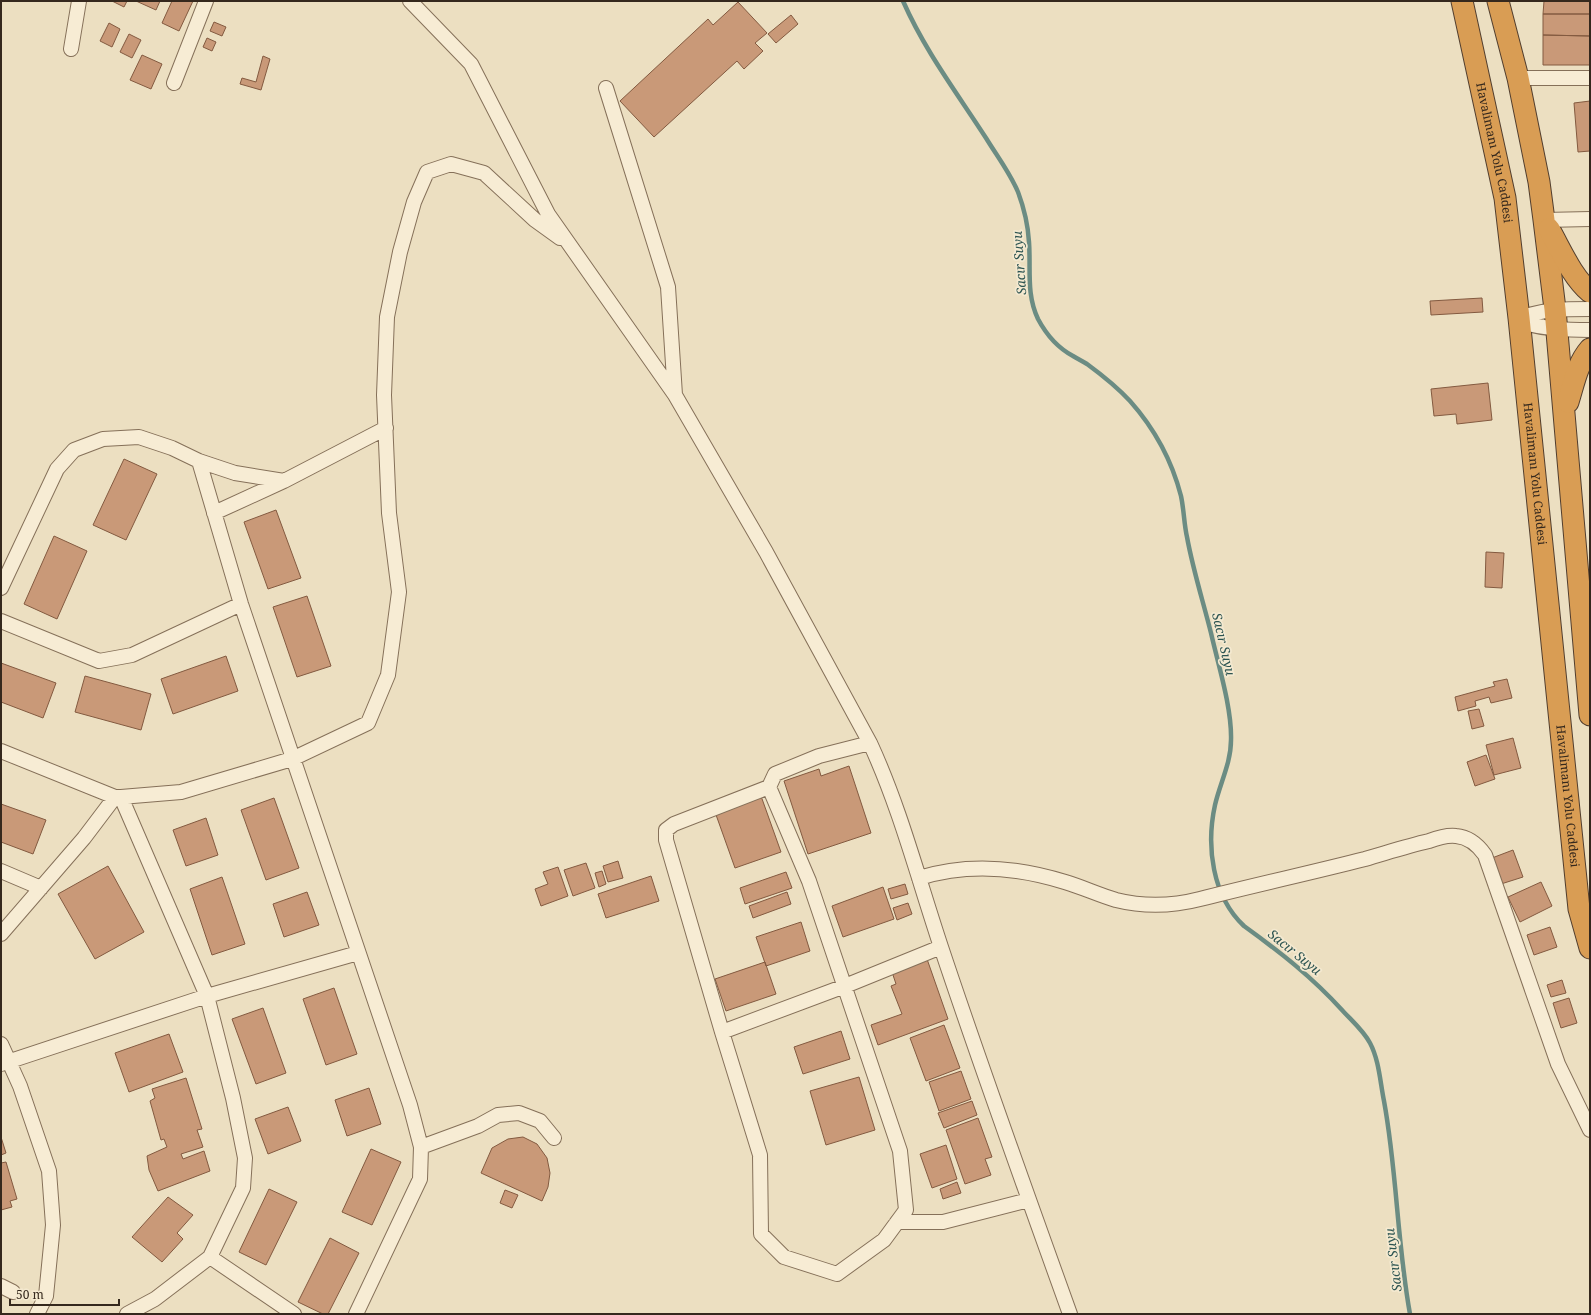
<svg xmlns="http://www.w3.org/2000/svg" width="1591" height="1315" viewBox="0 0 1591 1315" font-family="'Noto Serif',serif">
<rect width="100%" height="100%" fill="#ecdfc1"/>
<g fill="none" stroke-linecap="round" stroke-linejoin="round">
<path stroke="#6b8c83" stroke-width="4.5" d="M903,1C925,51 957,93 986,138C997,156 1010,173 1018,192C1024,208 1028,225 1029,242C1031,269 1026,294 1038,319C1046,334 1058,348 1073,356C1078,359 1082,361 1087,364C1102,375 1117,387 1130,401C1154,428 1172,461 1181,496C1184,510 1184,524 1187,537C1193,570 1203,601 1211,633C1218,664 1232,708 1231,740C1231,763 1220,783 1215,805C1206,846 1212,896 1244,926C1280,952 1312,977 1342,1010C1352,1021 1363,1030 1370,1043C1379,1060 1380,1081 1384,1101C1397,1171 1397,1243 1410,1314"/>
</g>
<path fill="#c99978" stroke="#835a40" d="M112,1H127L124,7Z
M136,1H160L156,10Z
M172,1H193L179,31L162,23Z
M1544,1H1590V14H1543Z
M738,2L767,33L755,43L763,51L744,69L737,61L654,137L620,101L708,19L713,25Z
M1543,14H1590V36L1543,35Z
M791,15L798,24L776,43L768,34Z
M214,22L226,27L222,36L210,31Z
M109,23L120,29L112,47L100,41Z
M129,34L141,40L132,58L120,52Z
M1543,35L1590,36V65H1543Z
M207,38L216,42L212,51L203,47Z
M142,55L162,64L151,89L130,80Z
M263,56L270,59L261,90L240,84L242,78L256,82Z
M1590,101V151L1578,152L1574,103Z
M1482,298L1483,312L1431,315L1430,301Z
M1488,383L1492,420L1457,424L1456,414L1434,416L1431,389Z
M124,459L157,474L126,540L93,525Z
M276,510L301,578L268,589L244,522Z
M54,536L87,551L57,619L24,604Z
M1486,552L1504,553L1502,588L1485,587Z
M307,596L331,666L297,677L273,607Z
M226,656L238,691L173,714L161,679Z
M1,663L56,683L43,718L1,702Z
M85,676L151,694L141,730L75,712Z
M1507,679L1512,698L1491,703L1489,697L1475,701L1476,706L1458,711L1455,697L1495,686L1493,682Z
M1479,709L1484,726L1472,729L1468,711Z
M1513,738L1521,768L1494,775L1486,745Z
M1486,755L1495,779L1475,786L1467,762Z
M849,766L871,833L808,854L784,781L819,769L821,776Z
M761,796L781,852L735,868L715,812Z
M274,798L299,868L266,880L241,810Z
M1,804L46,820L33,854L1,842Z
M206,818L218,855L186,866L173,830Z
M1513,850L1523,877L1501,884L1492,858Z
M618,861L623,878L608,882L603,866Z
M586,863L595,888L573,896L564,870Z
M108,866L144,932L95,959L58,894Z
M558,867L568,896L541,906L535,889L548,884L543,872Z
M602,871L606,884L599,887L595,873Z
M786,872L792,888L745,904L740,888Z
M651,876L659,901L606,918L598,894Z
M222,877L245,944L212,955L190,889Z
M1541,882L1552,906L1520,922L1508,897Z
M905,884L908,894L891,899L888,889Z
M883,887L894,919L843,937L832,906Z
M307,892L319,925L284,937L273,904Z
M787,892L791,904L753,918L749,906Z
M908,903L912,914L897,920L893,908Z
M801,922L810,951L766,966L756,937Z
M1550,927L1557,947L1534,955L1527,935Z
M927,959L948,1019L878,1045L871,1025L902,1014L891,986L896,984L892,972Z
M765,962L776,994L726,1011L715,979Z
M1562,980L1566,993L1551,997L1547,985Z
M334,988L357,1054L326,1065L303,999Z
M1569,998L1577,1023L1561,1028L1553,1003Z
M263,1008L286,1073L256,1084L232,1019Z
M944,1025L960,1068L926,1081L910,1038Z
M841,1031L850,1059L803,1074L794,1047Z
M169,1034L183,1072L129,1092L115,1053Z
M961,1071L971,1099L939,1111L929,1082Z
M859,1077L875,1130L826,1145L810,1091Z
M186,1078L202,1129L197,1130L203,1147L181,1154L183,1159L204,1151L210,1171L158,1191L149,1170L147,1156L167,1147L164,1139L161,1140L150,1101L155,1098L152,1089Z
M369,1088L381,1124L347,1136L335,1100Z
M972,1101L977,1115L944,1128L938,1113Z
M288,1107L301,1141L268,1154L255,1119Z
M978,1118L992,1157L985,1159L991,1175L965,1184L946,1130Z
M1,1137L6,1153L1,1155Z
M523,1137L537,1144L547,1158L550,1173L548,1187L542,1201L481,1173L492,1148L508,1139Z
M946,1145L957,1179L932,1188L920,1154Z
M371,1149L401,1162L372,1225L342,1212Z
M6,1162L17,1199L10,1201L12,1207L1,1210V1163Z
M957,1182L961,1193L943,1199L940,1189Z
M269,1189L297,1202L266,1265L239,1252Z
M505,1190L518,1195L512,1208L500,1203Z
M168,1197L193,1215L177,1233L183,1239L162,1262L132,1237Z
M330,1238L359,1253L328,1314H323L298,1302Z"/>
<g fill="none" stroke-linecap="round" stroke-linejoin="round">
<g stroke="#857059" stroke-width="16">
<path id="minor" d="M410,1L471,64L548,214L675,395L766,552L870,743C900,808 918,878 941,947C982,1070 1026,1192 1070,1314
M71,49L79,1
M1518,78H1590
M174,83L206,1
M606,88L668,287L675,395
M1544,220L1590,219
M1519,318C1543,309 1565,309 1590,309
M1520,322C1544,329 1565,330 1590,330
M199,461L241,604L410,1105L421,1147L420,1179L356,1314
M214,513L284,481
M1,588L57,469L74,450L103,439L139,437L172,448L199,461L235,473L284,481L386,428
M1,621L99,661L132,655L241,604
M1,751L115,797H121L181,792L292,759L368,723L388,675L399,592L389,513L384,395L387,317L400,252L414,202L427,172L451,164L484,173L535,220L560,238
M769,787L809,881L900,1151L906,1210L884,1240L837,1274L784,1257L761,1234L760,1155L722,1032L666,840V830L674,824L769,787L775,774L819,756L870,743
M121,797L207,996L233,1098L245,1158L243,1188L210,1257L294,1314
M1,871L41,888
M919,878C967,863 1017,867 1065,882C1082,887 1099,895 1116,900C1144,907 1173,906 1200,899C1255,885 1310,873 1365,859C1386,853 1407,846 1429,841C1437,838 1447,835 1456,836C1469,837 1478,845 1485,855L1558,1064L1590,1130
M1,934L84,838L115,797
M722,1032L845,986L941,947
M1,1044L20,1086L49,1171L53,1225L46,1296L37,1314
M1,1064L207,996L358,953
M421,1147L478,1126L498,1115L519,1113L540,1121L554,1138
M897,1222H943L1029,1200
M1,1286L13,1292
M127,1314L155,1299L210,1257"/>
</g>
<g stroke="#523e2e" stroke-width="23">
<g id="highway">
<path id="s1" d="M1462,1L1505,198L1519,318L1579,909L1590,948"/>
<path d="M1498,1L1518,78L1539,182L1544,220L1555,309L1590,715"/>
<path d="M1549,229C1561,250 1572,277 1590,292"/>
<path d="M1568,402C1574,383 1577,364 1590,349"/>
</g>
</g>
<use href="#minor" stroke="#f7ecd4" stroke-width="14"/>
<use href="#highway" stroke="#d99d54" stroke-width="21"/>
</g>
<g text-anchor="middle" stroke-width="3.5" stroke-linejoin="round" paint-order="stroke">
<g font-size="12" fill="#35281d" stroke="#f4e9d0">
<text dy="4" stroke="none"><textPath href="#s1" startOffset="155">Havalimanı Yolu Caddesi</textPath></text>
<text dy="4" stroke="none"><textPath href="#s1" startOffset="479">Havalimanı Yolu Caddesi</textPath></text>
<text dy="4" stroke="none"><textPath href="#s1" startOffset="803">Havalimanı Yolu Caddesi</textPath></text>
</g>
<g font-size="13" font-style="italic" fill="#2d5451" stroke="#f4e9d0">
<text transform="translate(1019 263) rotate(-94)" y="5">Sacır Suyu</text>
<text transform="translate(1224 644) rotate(77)" y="5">Sacır Suyu</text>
<text transform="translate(1295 952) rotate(39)" y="5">Sacır Suyu</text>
<text transform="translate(1393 1260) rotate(-97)" y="5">Sacır Suyu</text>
</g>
</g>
<rect width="1591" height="1315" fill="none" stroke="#35281d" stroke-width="4"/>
<path d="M10 1299v6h109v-6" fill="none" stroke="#35281d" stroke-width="2"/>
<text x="16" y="1299" font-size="12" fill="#35281d" stroke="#f4e9d0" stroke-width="3" paint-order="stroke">50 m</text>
</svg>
